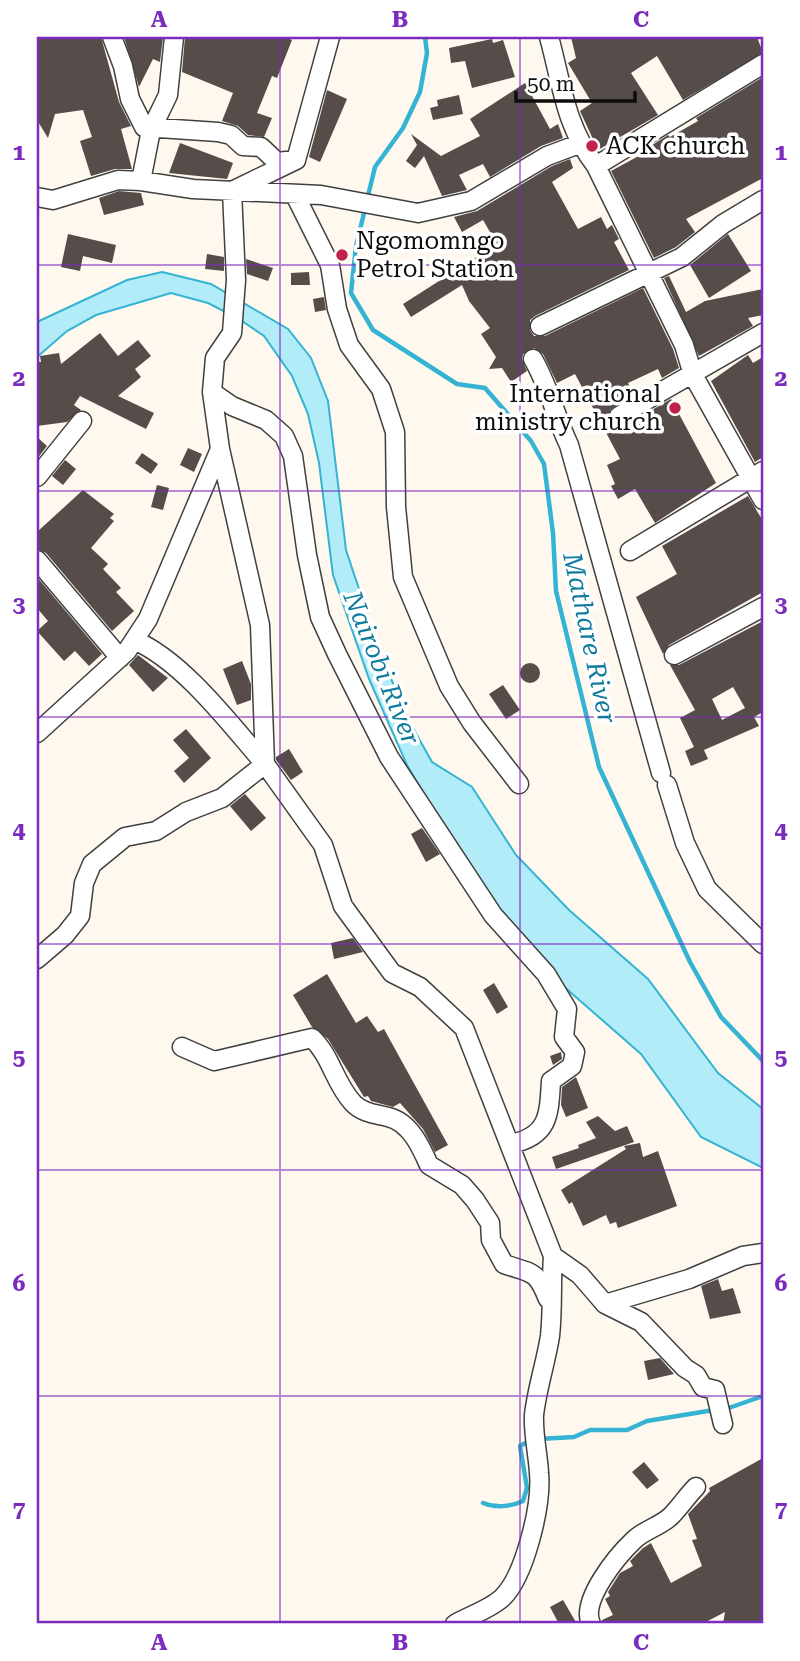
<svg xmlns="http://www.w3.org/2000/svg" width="800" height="1661" viewBox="0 0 800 1661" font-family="'Roboto Serif',serif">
<rect width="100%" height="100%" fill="#fff8ee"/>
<path fill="#b1ecf8" stroke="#35b3d2" stroke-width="2" d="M162,272L211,284L288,329L311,358L328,401L346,550L381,655L408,719L432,762L472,787L516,855L569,910L648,979L718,1073L763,1109V1168L701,1137L641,1054L561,984L477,881L430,804L407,765L369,679L333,575L319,463L308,414L292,376L264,336L239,319L208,303L171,293L96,315L67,331L37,357V322L127,280Z"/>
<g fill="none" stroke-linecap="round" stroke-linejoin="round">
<path stroke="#35b3d2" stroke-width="4.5" d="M367,200L375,167L403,128L420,92L427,53L425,37
M365,209L356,246L351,293L373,330L457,384L485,388L531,441L544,464L553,533L556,591L599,767L690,962L721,1017L763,1061
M723,1410L763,1396
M539,1439L574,1437L590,1430H627L647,1421L714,1410
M483,1503C495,1508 510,1507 523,1501L527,1488L520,1446L531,1440"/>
</g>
<path fill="#564c49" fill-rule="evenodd" d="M37,37H101L119,102L131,126L121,129L132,169H115L91,176L80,141L92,137L83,110L55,114L48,138L37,120Z
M124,37H163L160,62L153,59L139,87Z
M185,37H285L292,40L277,78L272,76L257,113L272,118L264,137L248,135L238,126L222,121L233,93L182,72Z
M571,37H757L763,53L683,100L657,56L631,73L658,115L598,150L580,111L592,103L568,63L576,58Z
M492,39L493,43L503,40L515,77L472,88L465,61L451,63L449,48Z
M763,77V178L686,219L695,232L676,247L654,258L611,171L646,152V149L668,135L670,137L698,121L696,118Z
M525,83L550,129L558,124L563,138L541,146L490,177L483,164L459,175L467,190L442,196L424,156L415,168L406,161L417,145L411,134L441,156L480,136L470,119Z
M327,90L347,99L320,162L309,157Z
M459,95L463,114L433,120L430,108L438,106L437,100Z
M180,143L233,163L227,179L169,173Z
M570,159L573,168L552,182L578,229L601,217L607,229L612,225L619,239L614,242L629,270L535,316L530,320V330L534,336H545L643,288L673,349L679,368L662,378L658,369L628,383L634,394L610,410L609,421L614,426H624L671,399L716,483L655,523L635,489L618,499L611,486L615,484L607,465L620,459L575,374L557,383L543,354L534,348L523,354L522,359L527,371L511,382L502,368L489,369L496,357L481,334L490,328L469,301L462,285L411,317L403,304L497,244L483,220L462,232L454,217L477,211L552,166Z
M119,191L141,193L144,205L104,215L99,198Z
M68,234L116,245L112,263L83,256L80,271L61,267Z
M728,234L751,271L709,298L690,265Z
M207,254L224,257V271L205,269Z
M246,259L273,268L268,281L247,274Z
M309,272L310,285H291V273Z
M669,276L686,312L705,301L763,289V315L748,318L753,326L699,356L664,278Z
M324,297L326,310L315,312L313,299Z
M100,333L118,356L138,340L151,356L135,369L141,377L118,396L154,413L146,429L80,396L74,405L81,410L67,422L37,426V362H41L40,356L59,353L61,364Z
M748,355L753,363L763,357V457L755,462L711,381Z
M37,437L47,446L37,459Z
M188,448L202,454L194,472L180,465Z
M142,453L158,464L151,474L135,463Z
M65,460L76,469L63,485L52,476Z
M157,485L169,488L163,510L151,507Z
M83,490L114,514L110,518L114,521L91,548L108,564L103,569L121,588L116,592L134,611L112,631L46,553L37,549V532Z
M748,496L763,521V592L669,645L663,654L636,597L677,574L662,546Z
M37,577L102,654L89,666L75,651L64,661L37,631L48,621L37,608Z
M763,621V712L754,717L759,726L704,750L708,759L691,766L685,751L694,747L680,718L695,710L670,665H679ZM733,687L745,708L722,720L712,699Z
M138,655L168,678L153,692L129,665Z
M242,661L251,684V700L237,705L223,669Z
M520 673a10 10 0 1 1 20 0a10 10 0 1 1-20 0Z
M503,685L520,710L506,719L489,694Z
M186,729L211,758L184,783L174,771L189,758L173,740Z
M289,749L303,772L291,780L276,760V757Z
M245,794L266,818L251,831L230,806Z
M422,828L440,854L426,862L411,834Z
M353,938L363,952L334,959L331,943Z
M327,974L356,1023L367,1016L378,1032L384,1029L448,1145L435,1152L423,1129L400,1103L393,1107L371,1101L368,1096L364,1097L328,1039L312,1027L293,995Z
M494,983L508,1007L497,1014L483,990Z
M561,1052L562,1059L553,1065L550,1056Z
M576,1077L588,1108L566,1117L561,1105L562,1087Z
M598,1116L615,1131L627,1126L634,1142L556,1169L552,1157L579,1148L578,1145L596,1138L586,1122Z
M640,1143L643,1157L658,1151L677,1206L618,1228L616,1222L610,1224L606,1215L583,1226L572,1202L569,1204L561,1190L626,1149L624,1146Z
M718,1279L722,1291L733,1288L741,1313L710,1319L701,1286Z
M660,1358L674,1374L648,1380L644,1361Z
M763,1458V1624H723L725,1612L702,1624H602V1620L613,1615L605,1599L610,1596L608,1592L620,1573L633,1566L630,1561L643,1548L651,1543L671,1583L702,1566L692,1540L697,1539L688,1514L710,1491L709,1488Z
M644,1462L659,1480L647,1489L632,1472Z
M563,1600L577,1624H559L550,1607Z"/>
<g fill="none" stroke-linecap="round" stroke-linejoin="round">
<g stroke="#404040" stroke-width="21">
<path id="minor" d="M112,37L123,66L130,99L144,127L218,132L231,135L243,146L261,147L277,162L296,160L232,191L236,280L232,333L215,358L212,392L220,449L260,625L265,764L323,845L343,906L392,973L420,987L464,1028L553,1256C551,1283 553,1309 550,1336C546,1362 537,1388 534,1415C533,1434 538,1454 539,1473C542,1505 525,1576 502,1598C490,1609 469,1616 455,1624
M549,37C562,84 565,126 596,166L763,64
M296,160L330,37
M596,166L684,345L693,375L763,500
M141,181L151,130L168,95L174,37
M295,195L330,265L337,309L349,345L381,389L395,432L396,507L403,577L449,686L472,723L519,784
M37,197L53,200L118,180L141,181L193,189L321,195L418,213L471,201L547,156L579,144
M540,326L682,257L723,224L763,200
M533,359C549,386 555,416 569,445L661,773
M212,392L232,406L266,420L284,436L293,456L307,555L320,617L337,654L389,757L493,915L546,974L567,1009L564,1037L575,1052L572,1066L551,1081C549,1115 549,1136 511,1144
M619,416L763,333
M37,477L82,421
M630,551L763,471
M37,560L120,658
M674,655L763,607
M37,733L127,651L148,619L220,449
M667,785L685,843L707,889L763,944
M37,959L65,935L80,916L84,883L92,864L125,837L156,831L186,812L222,798L265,764C230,724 183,661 134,640
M182,1047L214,1061L312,1038C331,1056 335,1084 353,1103C362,1113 376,1114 388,1117C410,1122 421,1147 429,1165L462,1185L475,1200L490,1223L491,1240L504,1264C532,1274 536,1269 548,1299
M553,1256L580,1275L605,1304L641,1322L685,1368L696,1375L703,1387L715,1390L723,1424
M605,1304L689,1279L743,1256L763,1253
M591,1624C580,1601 617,1556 634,1540C644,1530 661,1526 671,1516C680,1507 687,1496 696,1487"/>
</g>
<use href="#minor" stroke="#fff" stroke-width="18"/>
</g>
<path fill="none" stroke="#7b2cbf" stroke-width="2" stroke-opacity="0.55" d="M280,37V1624M520,37V1624M37,265H763M37,491H763M37,717H763M37,944H763M37,1170H763M37,1396H763"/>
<g fill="#c22149" stroke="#fff" stroke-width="2.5">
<circle cx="592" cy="146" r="7"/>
<circle cx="342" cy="255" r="7"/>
<circle cx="675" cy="408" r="7"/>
</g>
<g text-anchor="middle" stroke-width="7" stroke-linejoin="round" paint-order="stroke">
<g font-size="24" fill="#0d0d0d" stroke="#fff" text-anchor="start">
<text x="606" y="154">ACK church</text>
<text x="356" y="249">Ngomomngo<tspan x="356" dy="28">Petrol Station</tspan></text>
<text x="661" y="402" text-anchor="end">International<tspan x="661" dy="28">ministry church</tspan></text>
</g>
<g font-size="26" font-style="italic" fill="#127c9d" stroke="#fff">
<text transform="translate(590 638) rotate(78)" y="9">Mathare River</text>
<text transform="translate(382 668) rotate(68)" y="9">Nairobi River</text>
</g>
</g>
<rect width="800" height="1661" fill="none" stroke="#ffffff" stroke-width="77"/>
<path d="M516 91v10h119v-10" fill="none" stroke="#0d0d0d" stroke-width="3.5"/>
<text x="527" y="91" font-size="21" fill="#0d0d0d" stroke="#ffffff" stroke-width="5" paint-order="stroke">50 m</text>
<rect x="38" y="38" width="724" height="1584" fill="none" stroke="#7b2cbf" stroke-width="2.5"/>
<g font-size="23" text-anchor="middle" font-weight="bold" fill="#7b2cbf">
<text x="159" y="27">A</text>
<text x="400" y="27">B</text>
<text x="641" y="27">C</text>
<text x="19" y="160">1</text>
<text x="781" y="160">1</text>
<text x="19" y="386">2</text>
<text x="781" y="386">2</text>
<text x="19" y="612">3</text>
<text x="781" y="612">3</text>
<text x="19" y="838">4</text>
<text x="781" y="838">4</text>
<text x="19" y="1065">5</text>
<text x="781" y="1065">5</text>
<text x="19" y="1291">6</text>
<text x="781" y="1291">6</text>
<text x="19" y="1517">7</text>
<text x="781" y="1517">7</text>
<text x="159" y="1650">A</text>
<text x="400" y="1650">B</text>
<text x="641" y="1650">C</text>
</g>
</svg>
